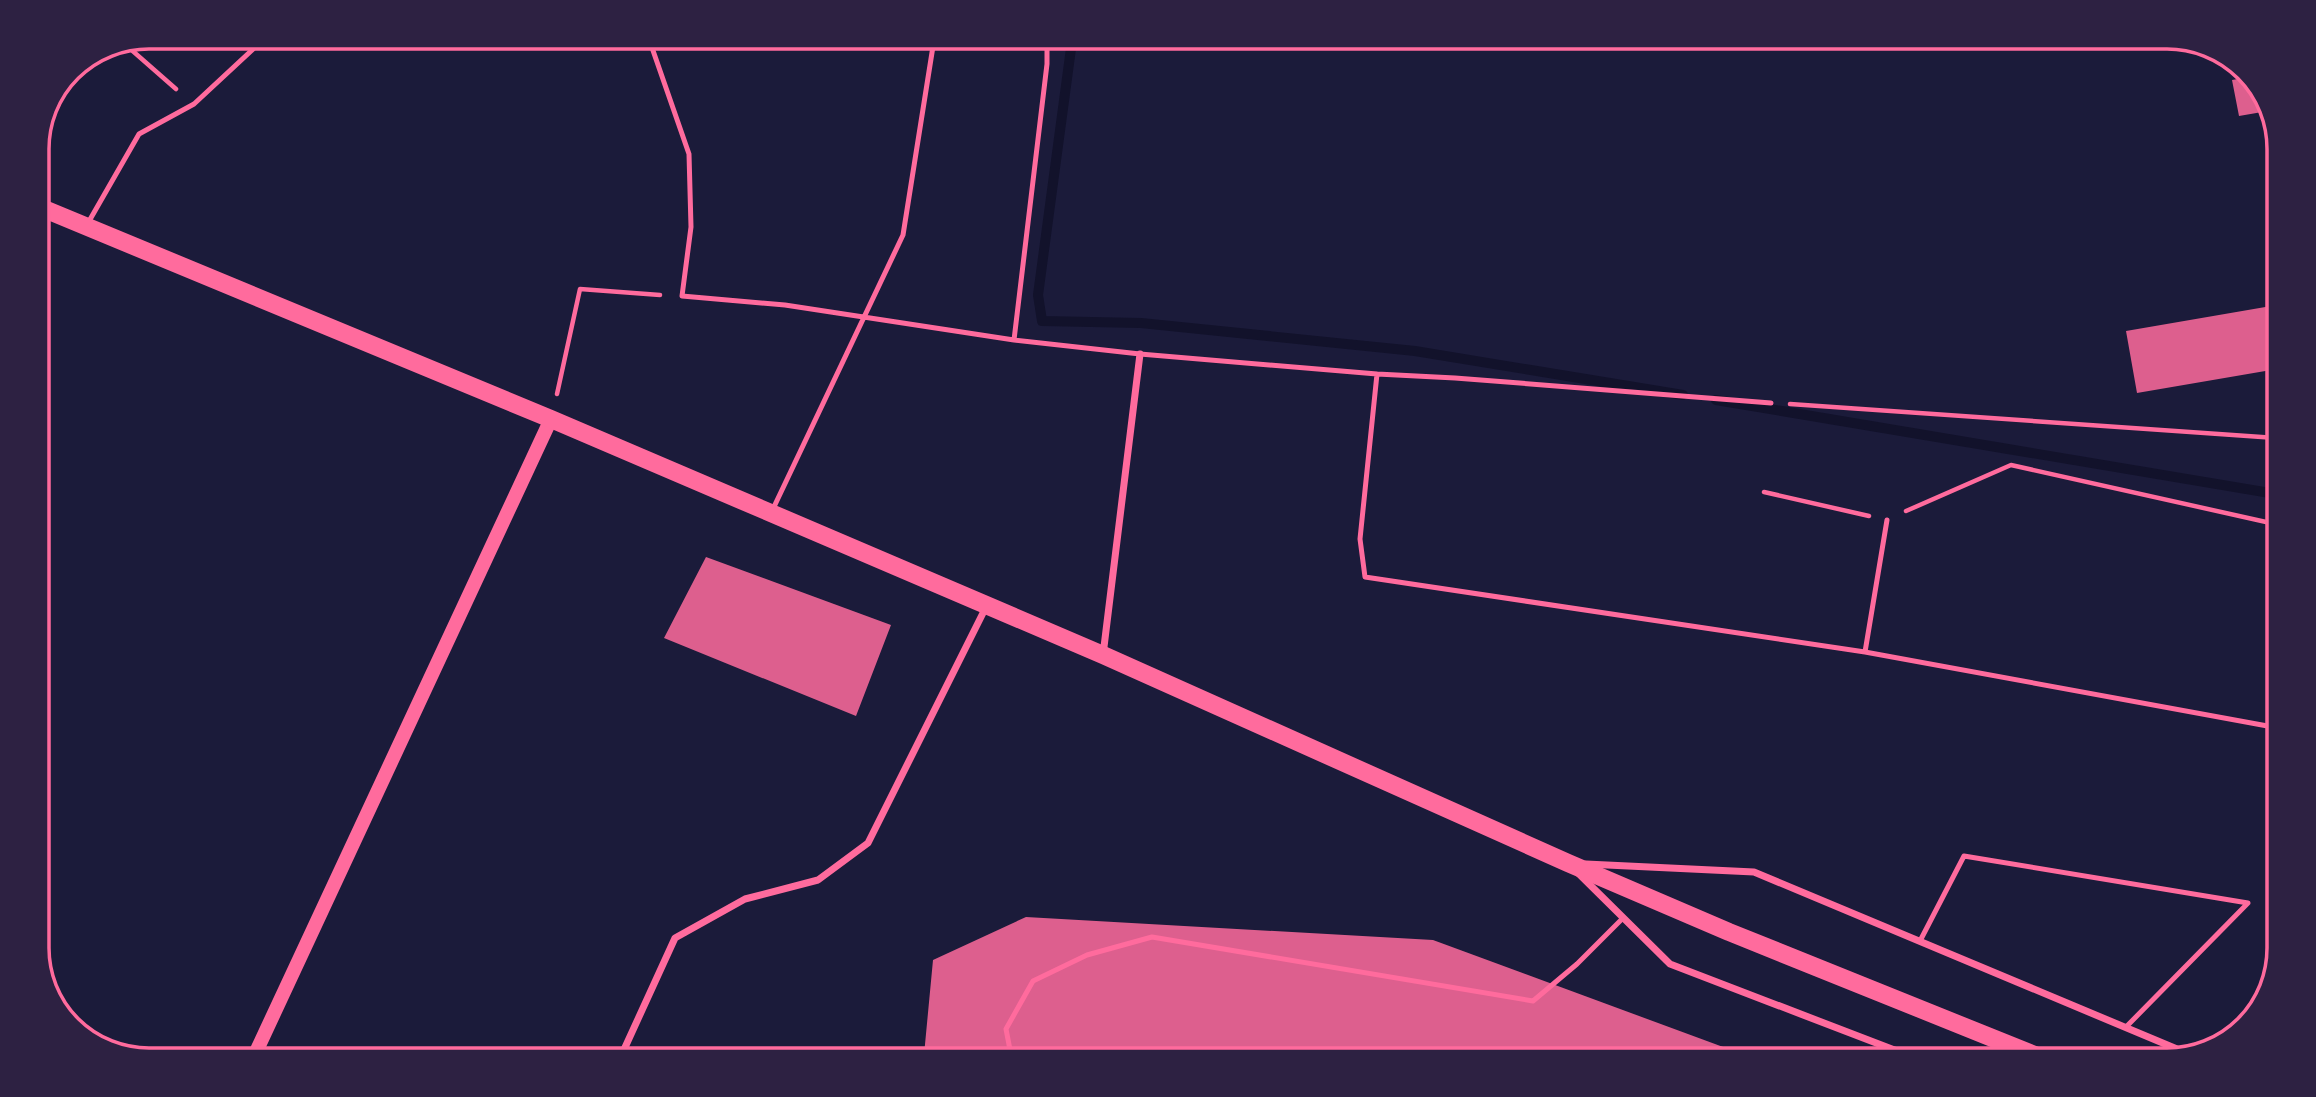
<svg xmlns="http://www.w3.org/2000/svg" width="2316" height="1097" viewBox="0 0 2316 1097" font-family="'Noto Sans',sans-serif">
<rect width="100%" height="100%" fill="#1b1b3a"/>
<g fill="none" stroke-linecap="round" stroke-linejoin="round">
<path stroke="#12122b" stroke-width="10" d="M1072,41L1038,295L1042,321L1141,323L1415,351L1683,395
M1716,400L2276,494"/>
</g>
<path fill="#dd5f8e" d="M2249,77L2260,86L2268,111L2239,116L2232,80Z
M2277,305V369L2137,393L2126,331Z
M706,557L891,625L856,716L664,638Z
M1026,917L1433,940L1753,1058L924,1055L933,960Z"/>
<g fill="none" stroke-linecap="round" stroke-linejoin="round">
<path stroke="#ff6b9d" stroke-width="4.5" d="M127,46L176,89
M557,394L580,289L660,295
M1790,404L2276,438
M1764,492L1869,516
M1906,511L2011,465L2275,524"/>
<path stroke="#ff6b9d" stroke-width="5" d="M649,39L689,154L691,227L682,296L785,305L1014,340L1140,354L1377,374L1455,378L1771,403
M88,223L139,134L194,104L266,37
M1014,340L1047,64V41
M1377,374L1360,539L1365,577L1865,652L2273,727
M772,511L903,235L934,40
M37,576L41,579L37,589
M1865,652L1887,520
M1920,941L1964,856L2248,903L2126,1027
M1011,1055L1006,1029L1033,981L1087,955L1152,937L1533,1001L1577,964L1623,918"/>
<path stroke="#ff6b9d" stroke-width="7" d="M1103,655L1140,354
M1586,864L1754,872L2189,1054
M1578,873L1670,964L1918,1059
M622,1054L675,938L745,899L818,880L868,843L986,607"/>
<path stroke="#ff6b9d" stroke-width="14" d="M256,1052L551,419"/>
<path stroke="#ff6b9d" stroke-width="18" d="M37,206L551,419L1103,655L1568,863L1729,932L2047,1060"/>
</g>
<path d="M0 0H2316V1097H0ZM149 49H2167A100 100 0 0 1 2267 149V948A100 100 0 0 1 2167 1048H149A100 100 0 0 1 49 948V149A100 100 0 0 1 149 49Z" fill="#2d2142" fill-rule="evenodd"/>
<path fill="none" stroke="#ff6b9d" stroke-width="3.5" d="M149 49H2167A100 100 0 0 1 2267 149V948A100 100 0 0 1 2167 1048H149A100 100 0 0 1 49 948V149A100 100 0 0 1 149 49Z"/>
</svg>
